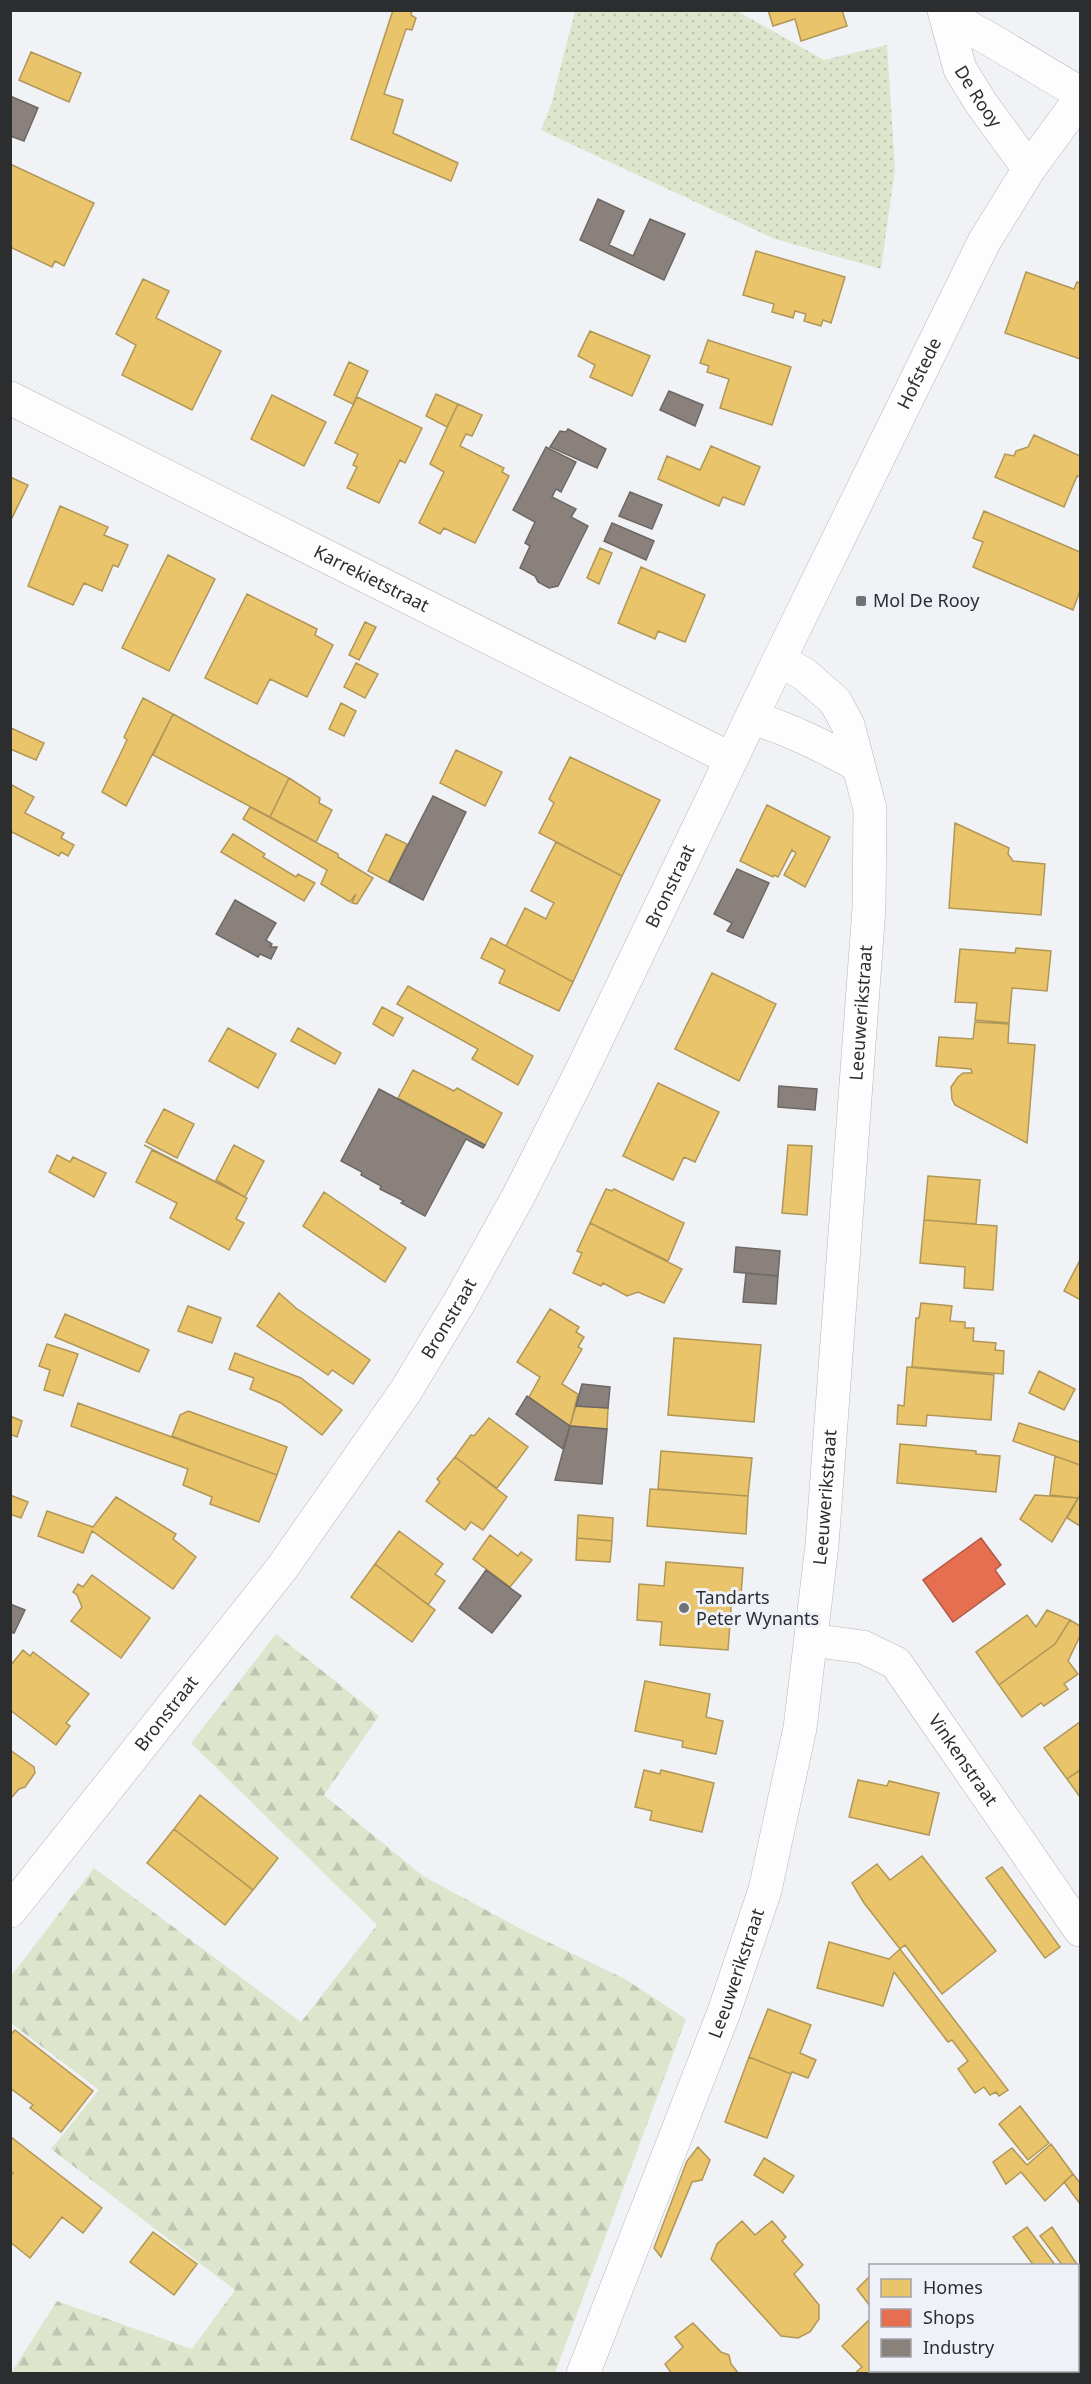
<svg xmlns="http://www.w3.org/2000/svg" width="1091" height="2384" viewBox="0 0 1091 2384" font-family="'Noto Sans',sans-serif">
<defs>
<pattern id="grass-dots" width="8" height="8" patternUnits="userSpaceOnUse" patternTransform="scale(1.5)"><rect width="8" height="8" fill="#dde5cd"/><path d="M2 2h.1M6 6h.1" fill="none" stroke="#bec5b0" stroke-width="1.8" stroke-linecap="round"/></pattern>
<pattern id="forest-firs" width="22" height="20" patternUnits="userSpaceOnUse" patternTransform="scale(1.5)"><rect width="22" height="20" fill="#dde5cd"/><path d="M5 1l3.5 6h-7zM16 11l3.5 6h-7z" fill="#bec5b0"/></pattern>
</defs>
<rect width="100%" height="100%" fill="#f1f2f6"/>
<path fill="url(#grass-dots)" d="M575,11H737L824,60L887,45L895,169L881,269L775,239L541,130L551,105Z"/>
<path fill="url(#forest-firs)" d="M276,1634L379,1716L324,1795L423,1876L523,1930L625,1979L686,2019L555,2373H11L57,2301L192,2349L235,2290L51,2149L99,2090L11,2023V1976L94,1868L301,2022L377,1925L191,1743Z"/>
<path fill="#e9c46a" stroke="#b09758" stroke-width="1.5" d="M393,10H412L411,15L416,18L412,30L406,29L384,94L403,100L393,133L458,163L451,181L351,139Z
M768,10H842L847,26L801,41L795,19L773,26Z
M31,52L81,73L69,102L19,80Z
M10,164L94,203L64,266L55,261L52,267L10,247Z
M756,251L845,277L831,323L823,320L821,326L804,321L806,314L795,311L793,318L772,312L774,304L743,295Z
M1026,272L1074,289L1077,282L1080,283V359L1005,333Z
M143,279L169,291L156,318L221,351L192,410L122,375L136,345L116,334Z
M590,331L650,356L632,396L590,377L595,365L578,356Z
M708,340L791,367L772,425L720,408L729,379L707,372L709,366L700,363Z
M349,362L368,371L353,404L334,395Z
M436,394L458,404L447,427L426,416Z
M272,395L326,422L304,466L251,439Z
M357,397L422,428L405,463L400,460L379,503L347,488L357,467L353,465L358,454L335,443Z
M458,404L482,415L472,436L466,434L460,446L504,468L502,472L509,476L475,543L444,528L440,534L419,523L444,472L430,464Z
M1034,435L1080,456V477L1077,476L1064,507L995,477L1005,454L1014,456L1016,451L1028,447Z
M711,446L760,467L744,505L723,497L719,506L658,479L667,456L700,470Z
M10,477L28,485L10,522Z
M60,506L108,527L104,535L128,545L118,567L113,565L102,591L84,583L73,605L28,586Z
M984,511L1080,552V591L1073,610L973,567L983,542L973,538Z
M600,548L612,553L599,584L587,578Z
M168,555L215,579L169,671L122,648Z
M641,567L705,595L685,642L658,631L655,639L618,623Z
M247,594L317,629L315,635L333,645L307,697L270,679L257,704L205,678Z
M365,622L376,627L359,660L349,655Z
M356,663L378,674L365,698L344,687Z
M143,698L173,714L126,806L102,792L127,740L124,737Z
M341,703L356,711L344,736L329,729Z
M173,714L289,778L270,817L153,755Z
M11,728L44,743L36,760L10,749Z
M456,750L502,772L485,806L440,783Z
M570,757L660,800L622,876L539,833L554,803L549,799Z
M289,778L320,798L319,803L332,810L316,842L270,817Z
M10,784L34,797L25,813L64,833L61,838L74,845L68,856L61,852L59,856L10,831Z
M767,805L830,837L805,887L784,875L796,853L792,850L778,877L774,875L773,877L740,861Z
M250,807L338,854V857L373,878L357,904L352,903L356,894L350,902L321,884L327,870L243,819Z
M955,823L1009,848L1008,854L1013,861L1045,864L1041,915L949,908Z
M233,834L265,854L263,857L296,877L298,874L315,883L304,901L221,852Z
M386,834L407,844L389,882L368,871Z
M556,842L622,876L573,982L506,946L525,908L546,919L550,910L554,903L531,891Z
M491,938L573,982L559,1011L499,983L505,970L481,958Z
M1016,948L1051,951L1047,991L1012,988L1009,1023L975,1020L977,1003L955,1002L960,949L1015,953Z
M712,973L776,1004L739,1081L675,1049Z
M408,986L533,1056L518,1085L472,1059L478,1049L397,1004Z
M382,1007L403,1018L393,1036L373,1024Z
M975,1022L1009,1024L1008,1043L1035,1045L1027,1143L955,1105L952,1099L951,1087L958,1077L963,1073H972L971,1069L936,1066L939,1037L973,1039Z
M228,1028L276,1054L258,1088L209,1061Z
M298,1028L341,1053L335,1064L291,1041Z
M413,1070L454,1091L457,1088L502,1113L485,1145L398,1098Z
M658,1083L719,1112L695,1162L684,1157L673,1180L623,1156Z
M164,1109L194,1124L177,1158L146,1142Z
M144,1145L241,1195L216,1180L234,1145L264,1161L245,1197Z
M788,1145L812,1146L807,1215L782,1213Z
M152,1150L247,1198L236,1219L244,1223L229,1250L170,1218L177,1203L136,1182Z
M57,1155L70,1162L73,1157L106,1173L94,1197L49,1172Z
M928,1176L980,1180L976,1224L924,1220Z
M606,1189L612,1191L614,1189L684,1223L668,1261L590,1223Z
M324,1192L406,1248L385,1282L303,1226Z
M924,1220L997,1226L993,1290L964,1288L965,1267L920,1263Z
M590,1223L682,1269L664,1303L638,1292L627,1296L603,1283L601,1286L573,1273L582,1253L577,1251Z
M1080,1260V1297L1079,1299L1064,1291Z
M279,1293L296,1308L370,1360L353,1384L332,1370L328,1375L257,1326Z
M921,1303L952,1306L950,1321L965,1322V1328H974L973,1341L996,1343L995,1350L1004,1351L1003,1374L912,1367L916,1318H919Z
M188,1306L221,1318L212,1343L178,1331Z
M550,1309L579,1327L576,1332L584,1337L578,1347L582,1349L562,1384L578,1394L570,1426L529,1397L540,1377L517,1362Z
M65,1314L149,1350L139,1372L55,1337Z
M674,1338L761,1345L754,1422L668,1415Z
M47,1344L78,1354L63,1396L44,1390L50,1370L39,1366Z
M235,1353L301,1378L342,1410L322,1435L281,1403L250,1389L254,1378L229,1369Z
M907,1367L994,1375L991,1420L927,1415L926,1426L897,1424L898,1405L904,1406Z
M1039,1371L1075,1389L1064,1410L1029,1393Z
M78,1403L277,1475L259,1522L210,1504L212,1497L183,1485L188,1469L71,1426Z
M576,1406L608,1408L607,1429L570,1426Z
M188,1411L287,1447L277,1475L172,1436L180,1415Z
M10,1416L22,1421L17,1437L10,1434Z
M489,1418L528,1447L497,1488L455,1457L471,1435L474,1436Z
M1019,1423L1080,1442V1465L1013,1441Z
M900,1444L976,1451V1454L1000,1456L996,1492L897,1483Z
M661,1451L752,1458L748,1496L658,1489Z
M1055,1456L1080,1465V1494L1078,1498L1050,1495Z
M455,1457L507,1497L483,1530L471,1522L465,1530L426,1501L440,1482L437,1479Z
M650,1489L748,1496L746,1534L647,1526Z
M10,1495L28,1502L21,1518L10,1514Z
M1035,1495L1078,1498L1052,1542L1020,1519Z
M1080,1495V1526L1067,1518Z
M116,1497L176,1534L173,1539L196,1557L173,1589L92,1531L83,1553L38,1536L47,1511L93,1527Z
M578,1515L613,1518L612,1541L577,1538Z
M399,1531L443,1564L435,1574L445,1581L428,1605L375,1564Z
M490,1535L518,1556L521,1552L532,1560L510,1587L473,1559Z
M577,1538L612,1541L610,1562L576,1560Z
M666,1562L743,1568L741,1595H732L728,1650L660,1645L662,1622L637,1620L639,1584L664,1586Z
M375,1564L435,1610L412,1642L351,1597Z
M92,1575L150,1618L121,1658L71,1621L82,1607L77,1595L73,1592L78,1584L83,1587Z
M1047,1610L1070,1620L1055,1644L999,1685L976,1652L1027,1615L1036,1627Z
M1070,1620L1080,1626V1636L1068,1661L1078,1674L1064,1684L1068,1689L1044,1706L1041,1703L1022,1717L999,1685L1055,1644Z
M23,1650L30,1656L33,1652L89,1694L66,1723L70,1726L56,1745L10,1710V1666Z
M645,1681L710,1694L706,1717L723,1721L716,1754L682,1747L683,1741L635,1731Z
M1080,1722V1770L1067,1779L1044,1748Z
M10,1750L34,1767L35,1773L25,1787L19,1789L10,1799Z
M644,1770L660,1774L661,1770L714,1783L702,1832L650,1820L652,1811L635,1807Z
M1080,1770V1797L1067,1779Z
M858,1780L887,1786L889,1781L939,1793L929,1835L849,1817Z
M200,1795L278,1858L253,1890L174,1829Z
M174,1829L253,1890L225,1925L147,1863Z
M922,1856L996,1951L942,1994L905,1945L900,1949L864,1903L852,1883L877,1864L890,1880Z
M1002,1867L1060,1947L1045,1958L986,1878Z
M829,1942L889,1959L900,1949L1008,2090L999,2096L996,2092L990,2095L984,2087L975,2093L958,2069L968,2061L952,2040L948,2042L894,1972L883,2006L817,1988Z
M768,2009L811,2025L800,2053L816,2060L808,2078L792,2072L791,2074L749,2057Z
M15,2030L93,2091L61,2132L30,2108L33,2105L10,2088V2035Z
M749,2057L791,2074L767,2138L725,2122Z
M1020,2106L1049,2143L1028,2160L999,2124Z
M11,2137L102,2208L83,2233L62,2217L30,2258L10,2242V2176L13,2173L10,2171Z
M1051,2144L1073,2174L1045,2201L1021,2172L1006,2184L993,2162L1012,2148L1027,2165Z
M698,2147L710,2160L702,2180L692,2182L661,2257L654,2248L687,2161Z
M764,2158L794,2176L783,2193L754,2175Z
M1073,2174L1080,2183V2204L1064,2182Z
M742,2221L755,2235L772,2221L786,2237L782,2241L803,2265L794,2274L819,2305V2319L810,2332L798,2338L781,2336L711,2259L717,2244Z
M1027,2227L1056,2266H1034L1013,2237Z
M1052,2227L1080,2269V2282L1078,2284V2266H1063L1040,2236Z
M153,2232L197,2264L174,2295L130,2262Z
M870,2276V2306L857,2289Z
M870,2319V2370H919L922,2374H854L862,2367L842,2346Z
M693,2323L721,2352L729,2355L731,2364L739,2374H672L665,2364L683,2347L675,2337Z"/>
<path fill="#e76f51" stroke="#af5b47" stroke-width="1.5" d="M981,1538L1001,1565L995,1570L1005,1584L953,1622L923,1580Z"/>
<path fill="#8a817c" stroke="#6e6865" stroke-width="1.5" d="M10,96L38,108L24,141L10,136Z
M598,199L624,211L609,245L633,256L650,219L685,234L664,280L580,240Z
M669,391L703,405L695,426L660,410Z
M568,429L606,449L597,468L550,447L560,431L566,432Z
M546,447L576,462L561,492L556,489L552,497L576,509L571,517L588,526L558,586L549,588L538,582L535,576L520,568L530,546L525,543L535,522L513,510Z
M630,492L662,505L652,529L619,516Z
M612,523L654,541L646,560L604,541Z
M433,796L466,812L423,900L389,882Z
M737,869L769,883L743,938L727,931L732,923L714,914Z
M235,900L276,923L266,940L272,944L270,947H277L271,959L260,954L258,957L216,934Z
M779,1086L817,1089L815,1110L778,1107Z
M379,1089L485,1145L483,1148L466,1139L425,1216L401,1203L404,1201L380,1189L381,1186L361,1175L362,1172L341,1161Z
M736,1247L780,1251L778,1276L734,1272Z
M746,1273L778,1276L776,1304L743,1302Z
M582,1384L610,1387L608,1408L576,1406Z
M527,1396L570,1426L563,1449L516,1414Z
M570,1426L607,1429L602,1484L555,1480Z
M486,1570L521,1596L492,1633L459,1608Z
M10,1604L25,1610L14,1633L10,1632Z"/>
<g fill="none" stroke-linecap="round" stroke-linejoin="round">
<g stroke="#b4b6b8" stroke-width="34">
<g id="street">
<path id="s1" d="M10,398L731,759"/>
</g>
</g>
<g stroke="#b4b6b8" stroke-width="34">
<g id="secondary">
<path id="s2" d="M944,10L960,69L981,103L1029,169"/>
<path d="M946,15C992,39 1035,67 1080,93"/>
<path d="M752,718C790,729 823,746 857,765"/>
<path id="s3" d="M811,1640L863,1647L896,1663L1080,1930"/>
<path id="s4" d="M10,1911L282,1568L405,1392L460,1301L519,1195L581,1072L779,660L984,242L1029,169L1080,99"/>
<path id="s5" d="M583,2374L724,2012L765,1890L800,1728L822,1545L869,908L870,809L848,725L835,701L804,674L779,660"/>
</g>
</g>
<use href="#street" stroke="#fdfdfe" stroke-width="33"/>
<use href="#secondary" stroke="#fdfdfe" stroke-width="33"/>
</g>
<g fill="#717275" stroke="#eff1f8" stroke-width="2">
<rect x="855" y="595" width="12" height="12" rx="3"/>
<circle cx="684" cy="1608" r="6"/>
</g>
<g text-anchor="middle" stroke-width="6" stroke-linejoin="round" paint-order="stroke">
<g font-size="18" fill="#2c2d2f" stroke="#eff1f8">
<text dy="6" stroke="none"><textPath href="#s2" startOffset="94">De Rooy</textPath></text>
<text dy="6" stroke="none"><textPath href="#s4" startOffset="1794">Hofstede</textPath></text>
<text dy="6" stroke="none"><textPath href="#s1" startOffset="404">Karrekietstraat</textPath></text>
<text dy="6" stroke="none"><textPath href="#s4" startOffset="1224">Bronstraat</textPath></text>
<text dy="6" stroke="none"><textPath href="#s5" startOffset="1401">Leeuwerikstraat</textPath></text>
<text dy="6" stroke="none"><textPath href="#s4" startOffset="738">Bronstraat</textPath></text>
<text dy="6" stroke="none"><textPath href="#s5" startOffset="915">Leeuwerikstraat</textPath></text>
<text dy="6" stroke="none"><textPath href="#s4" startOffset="252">Bronstraat</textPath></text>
<text dy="6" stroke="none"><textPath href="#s3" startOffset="207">Vinkenstraat</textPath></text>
<text dy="6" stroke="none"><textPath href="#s5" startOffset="429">Leeuwerikstraat</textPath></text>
</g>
<g font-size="18" fill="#2c2d2f" stroke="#eff1f8" text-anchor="start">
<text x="873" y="607">Mol De Rooy</text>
<text x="696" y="1604">Tandarts<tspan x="696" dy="21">Peter Wynants</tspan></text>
</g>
</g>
<rect width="1091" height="2384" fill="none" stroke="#2c2d2f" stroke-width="24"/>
<rect x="869" y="2264" width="210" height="108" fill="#eff1f8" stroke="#a1a3a8" stroke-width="1.5"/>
<rect x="881" y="2279" width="30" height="18" fill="#e9c46a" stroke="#a1a3a8" stroke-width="1.5"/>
<text x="923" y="2294" font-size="18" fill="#2c2d2f">Homes</text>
<rect x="881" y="2309" width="30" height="18" fill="#e76f51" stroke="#a1a3a8" stroke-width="1.5"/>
<text x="923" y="2324" font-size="18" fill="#2c2d2f">Shops</text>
<rect x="881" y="2339" width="30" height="18" fill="#8a817c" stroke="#a1a3a8" stroke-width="1.5"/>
<text x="923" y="2354" font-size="18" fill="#2c2d2f">Industry</text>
</svg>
